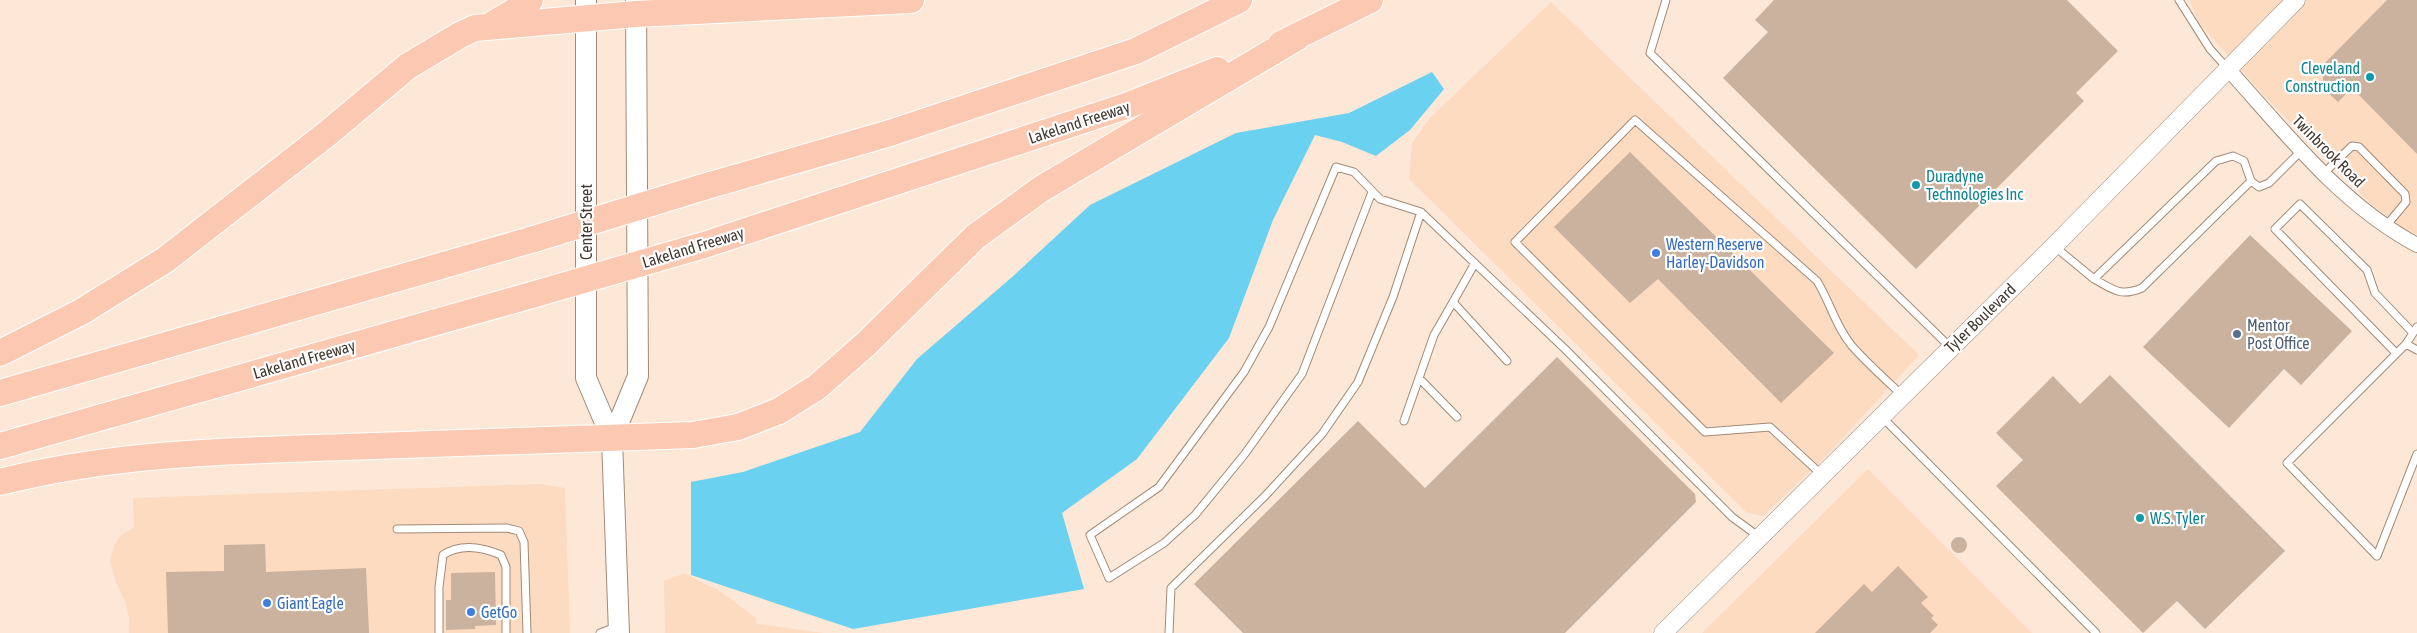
<svg xmlns="http://www.w3.org/2000/svg" width="2417" height="633" viewBox="0 0 2417 633" font-family="'Asap Condensed',sans-serif">
<rect width="100%" height="100%" fill="#fde8d8"/>
<path fill="#fcdbc1" d="M2190,0H2417V234L2404,229L2370,203L2270,102L2198,22Z
M1551,2L1919,355L1826,456L1763,516L1747,513L1409,179L1412,143L1430,118Z
M1868,469L2032,633H1702Z
M540,484L565,488L570,633H129V618L126,604L115,580L110,560L114,546L121,535L134,527L133,498Z
M685,573L706,585L717,589L756,618L757,624L824,633H665L664,581Z"/>
<path fill="#6bd1f1" d="M1432,72L1444,89L1410,130L1376,156L1342,142L1315,135L1273,220L1229,338L1137,459L1062,513L1084,589L853,629L691,575V482L743,472L860,432L917,359L1011,278L1090,205L1236,133L1349,113Z"/>
<path fill="#cbb29e" d="M1774,0H2067L2118,51L2076,93L2084,101L1916,269L1723,78L1768,32L1755,20Z
M2387,0H2417V154L2352,88L2338,102L2323,88V65Z
M1630,152L1834,353L1781,403L1658,279L1630,303L1554,227Z
M2250,235L2352,331L2301,385L2284,369L2229,428L2143,347Z
M1557,357L1695,494L1696,502L1565,633H1243L1194,584L1358,421L1425,488Z
M2110,375L2285,551L2205,629L2177,601L2143,633L1996,486L2023,460L1996,433L2053,376L2080,404Z
M1951 545a8 8 0 1 1 16 0a8 8 0 1 1-16 0Z
M265,544L266,572L366,568L369,633H168L166,572L224,571V545Z
M1898,566L1928,597L1921,603L1934,616L1931,618L1938,625L1930,633H1815L1864,584L1872,592Z
M495,572L496,625L475,626V629L446,630V600H451V573Z"/>
<g fill="none" stroke-linecap="round" stroke-linejoin="round">
<g stroke="#a28a77" stroke-width="9">
<path id="service" d="M1666,0L1650,53L1950,347
M2179,0L2210,49L2228,69
M2324,173L2352,146L2359,147L2405,194L2406,202L2386,226
M1372,192L1302,374L1244,455L1195,515L1164,543L1109,578L1090,535L1159,487L1244,372L1269,327L1336,167L1354,172L1380,199L1421,212
M2054,246L2094,279L2216,161L2233,156L2244,161L2251,181L2259,187L2269,183L2301,151
M1475,263L1453,302L1507,361
M2094,279C2114,290 2120,297 2142,288L2251,181
M2417,327L2406,344L2287,463L2377,556L2417,454
M2406,344L2417,350
M2396,353L2275,229L2300,204L2367,270L2375,293L2413,333
M1419,378L1457,417
M1883,418L2096,633
M1404,421L1434,335L1453,302
M1821,474L1770,427L1705,432L1515,242L1635,120L1817,281C1830,302 1836,327 1852,346C1867,363 1885,379 1902,395
M397,529L507,528L519,531L524,542L527,633
M439,633V587L443,555C461,543 482,547 501,555L506,567V633
M600,633L616,627
M1169,633L1171,588L1265,496L1322,434L1358,382L1393,297L1421,212L1565,349L1732,517L1758,536"/>
</g>
<g stroke="#a28a77" stroke-width="16">
<path id="minor" d="M2228,69C2285,132 2340,204 2417,245"/>
</g>
<g stroke="#a28a77" stroke-width="19">
<path id="tertiary" d="M1663,633L2054,246L2296,0"/>
</g>
<g stroke="#a28a77" stroke-width="22">
<path id="secondary" d="M586,0V378L612,439L619,633
M612,439L638,376L636,0"/>
</g>
<g stroke="#fff" stroke-width="28">
<path id="motorway" d="M493,24L522,7L530,0
M1281,44L1370,0
M700,188L890,133L1136,51L1239,0
M704,245L1126,106L1217,70
M0,353L81,312L165,260L328,133L408,66L460,35L475,28L636,14L911,0
M0,393L534,239
M0,446L535,294
M0,482C115,453 228,451 345,447C461,444 577,440 693,435L738,427L779,411L817,387L866,344L975,237L1041,189L1296,38"/>
</g>
<use href="#service" stroke="#fff" stroke-width="7"/>
<use href="#minor" stroke="#fff" stroke-width="14"/>
<use href="#tertiary" stroke="#fff" stroke-width="18"/>
<use href="#secondary" stroke="#fff" stroke-width="20"/>
<use href="#motorway" stroke="#fbc9b1" stroke-width="26"/>
<g stroke="#fff" stroke-width="28" stroke-linecap="butt">
<path id="motorway-bridge" d="M534,239L700,188
M535,294L704,245"/>
</g>
<use href="#motorway-bridge" stroke="#fbc9b1" stroke-width="26"/>
</g>
<g fill="#0f9aa8" stroke="#fff" stroke-width="2">
<circle cx="2370" cy="77" r="5"/>
<circle cx="1916" cy="185" r="5"/>
<circle cx="2140" cy="518" r="5"/>
</g>
<g fill="#3f7fe0" stroke="#fff" stroke-width="2">
<circle cx="1656" cy="253" r="5"/>
<circle cx="267" cy="603" r="5"/>
<circle cx="471" cy="612" r="5"/>
</g>
<circle fill="#5c6f8a" stroke="#fff" stroke-width="2" cx="2237" cy="334" r="5"/>
<g text-anchor="middle" stroke-width="4.5" stroke-linejoin="round" paint-order="stroke">
<g font-size="16" fill="#0d838f" stroke="#fff" text-anchor="start">
<text x="2360" y="74" text-anchor="end">Cleveland<tspan x="2360" dy="18">Construction</tspan></text>
<text x="1926" y="182">Duradyne<tspan x="1926" dy="18">Technologies Inc</tspan></text>
<text x="2150" y="524">W.S. Tyler</text>
</g>
<g font-size="16" fill="#433931" stroke="#fff">
<text transform="translate(1079 122) rotate(-18)" y="6">Lakeland Freeway</text>
<text transform="translate(2329 151) rotate(45)" y="6">Twinbrook Road</text>
<text transform="translate(586 222) rotate(-90)" y="6">Center Street</text>
<text transform="translate(693 247) rotate(-17)" y="6">Lakeland Freeway</text>
<text transform="translate(1980 318) rotate(-44)" y="6">Tyler Boulevard</text>
<text transform="translate(304 359) rotate(-16)" y="6">Lakeland Freeway</text>
</g>
<g font-size="16" fill="#366cbe" stroke="#fff" text-anchor="start">
<text x="1666" y="250">Western Reserve<tspan x="1666" dy="18">Harley-Davidson</tspan></text>
<text x="277" y="609">Giant Eagle</text>
<text x="481" y="618">GetGo</text>
</g>
<g font-size="16" fill="#4e5e75" stroke="#fff" text-anchor="start">
<text x="2247" y="331">Mentor<tspan x="2247" dy="18">Post Office</tspan></text>
</g>
</g>
</svg>
